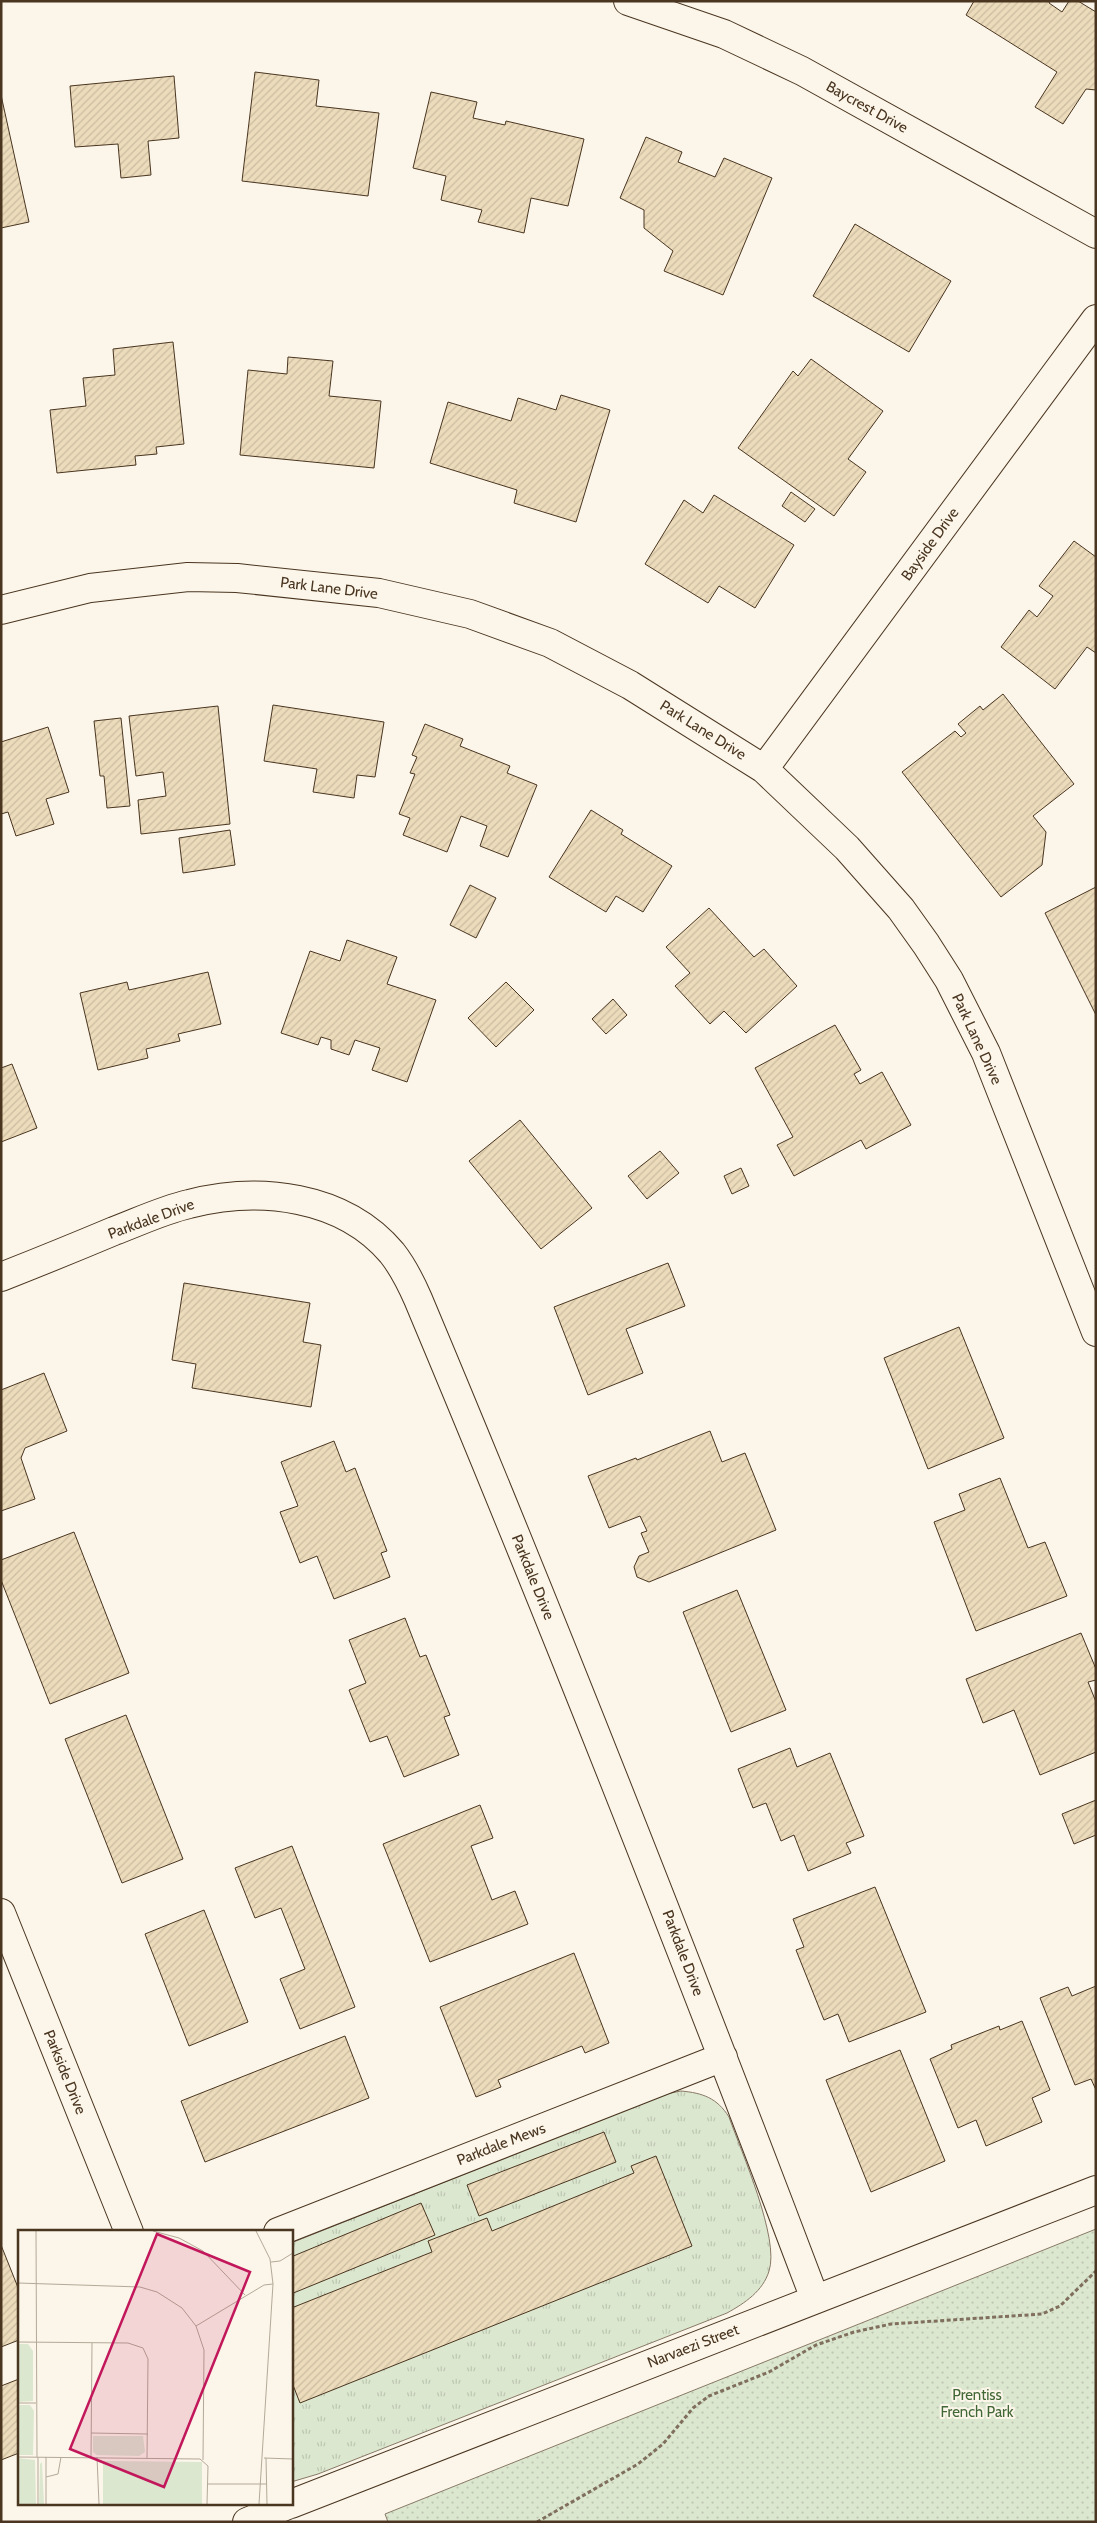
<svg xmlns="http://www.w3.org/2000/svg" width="1097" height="2523" viewBox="0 0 1097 2523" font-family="Cabin,sans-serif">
<defs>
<pattern id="grass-tufts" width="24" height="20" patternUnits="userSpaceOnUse" patternTransform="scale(1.25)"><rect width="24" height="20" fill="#dce7d0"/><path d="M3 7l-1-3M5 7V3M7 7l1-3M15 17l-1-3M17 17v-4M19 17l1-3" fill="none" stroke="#bec7b2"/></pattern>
<pattern id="park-dots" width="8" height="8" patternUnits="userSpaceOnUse" patternTransform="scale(1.25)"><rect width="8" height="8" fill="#dce7d0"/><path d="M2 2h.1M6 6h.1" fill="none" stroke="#bec7b2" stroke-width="1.8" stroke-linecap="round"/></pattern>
<pattern id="building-hatch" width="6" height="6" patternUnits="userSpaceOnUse" patternTransform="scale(1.25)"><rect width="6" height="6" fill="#ecdcbc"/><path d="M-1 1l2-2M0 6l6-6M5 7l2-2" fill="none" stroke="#ccbda1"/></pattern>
</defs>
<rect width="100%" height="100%" fill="#fbf6e9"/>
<path fill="url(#grass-tufts)" stroke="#887966" d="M681,2091C703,2093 717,2098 729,2117C741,2151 780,2239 769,2271C763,2291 745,2303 727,2313L318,2474L291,2482V2243L666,2094Z"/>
<path fill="url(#park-dots)" stroke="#887966" d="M1096,2229V2522H388L385,2514Z"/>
<path fill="url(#building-hatch)" stroke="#4a3520" d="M974,1H1050L1049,3L1062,12L1069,1H1078L1096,12V90L1086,89L1063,124L1035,107L1057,72L966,15Z
M255,72L319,80L316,106L379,113L368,196L242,181Z
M174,76L179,138L148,141L151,175L121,178L118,144L75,147L70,86Z
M431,92L477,102L473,118L505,125L506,121L584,139L568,206L531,198L524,233L478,222L482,210L441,200L446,176L413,168Z
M1,95L29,222L1,228Z
M646,137L682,152L678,162L715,177L724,158L772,178L723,295L664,271L673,251L644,228V210L620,198Z
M855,224L951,281L909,352L813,296Z
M173,342L184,444L156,447L157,454L135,456L136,465L57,473L50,410L86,406L83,378L115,375L113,349Z
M288,357L333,361L329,396L381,401L374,468L240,455L248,370L287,374Z
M811,359L883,411L848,459L866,472L834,516L738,448L793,371L798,376Z
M561,395L610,410L576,522L514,503L517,490L430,463L448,402L511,421L518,398L556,410Z
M791,492L815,509L805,522L782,506Z
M714,495L794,545L755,608L719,586L708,603L645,564L684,500L703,513Z
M1074,541L1096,557V653L1087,647L1055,689L1001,647L1029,610L1037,617L1053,596L1039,586Z
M1003,694L1074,784L1033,816L1046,832L1042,865L1001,897L902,772L955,731L961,737L966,733L958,724L980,706L983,710Z
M273,705L384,722L375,777L357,775L354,798L313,792L317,769L264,761Z
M218,706L230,824L141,834L138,800L166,796L163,772L136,776L129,716Z
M121,718L130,806L107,808L104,776H100L94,721Z
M425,724L463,739L460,746L510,766L507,773L537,785L508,857L480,846L487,826L461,816L447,852L403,835L410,818L399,814L415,774L410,773L417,757L412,755Z
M48,727L69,792L46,799L54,824L16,836L8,812L1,814V742Z
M591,810L623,830L621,834L672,866L643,912L616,896L606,912L549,877Z
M230,830L235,865L183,873L179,838Z
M470,885L496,898L476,938L450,925Z
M1096,887V1015L1045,913Z
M709,908L754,957L764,949L797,986L746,1033L724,1011L710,1024L675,986L690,973L666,947Z
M347,940L397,957L387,984L436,1000L407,1082L372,1070L380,1048L355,1040L349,1055L331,1049V1040L321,1037L318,1045L281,1033L310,951L340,961Z
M208,972L221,1024L178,1034L180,1041L146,1049L148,1058L98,1070L80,993L127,982L129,990Z
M506,982L534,1010L496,1047L468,1018Z
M613,999L627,1015L606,1034L592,1019Z
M835,1025L861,1070L854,1074L860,1084L882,1072L911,1125L866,1149L861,1140L794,1176L777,1145L793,1137L755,1068Z
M12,1064L37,1128L1,1142V1068Z
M520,1120L592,1208L541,1249L469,1161Z
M660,1151L679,1173L647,1199L628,1176Z
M741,1168L749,1186L732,1194L724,1176Z
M668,1263L685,1306L626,1329L643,1373L588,1395L554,1307Z
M184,1283L310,1303L303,1342L321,1345L311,1407L192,1388L196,1364L172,1360Z
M959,1327L1004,1438L928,1469L884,1358Z
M44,1373L67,1431L25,1448L21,1458L35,1499L1,1511V1390Z
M710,1431L722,1462L745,1453L776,1530L649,1582L637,1577L634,1567L639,1556L649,1552L641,1533L647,1531L640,1516L609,1528L588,1476L636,1458L637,1460Z
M334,1441L346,1472L355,1468L387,1551L381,1553L390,1577L334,1599L317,1556L300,1563L280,1512L298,1506L281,1462Z
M1000,1478L1028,1548L1045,1542L1067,1596L976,1631L934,1522L965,1510L959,1494Z
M74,1532L129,1673L50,1704L1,1580V1560Z
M737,1590L786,1710L731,1732L683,1612Z
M405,1618L420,1657L426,1655L450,1715L444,1717L459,1755L404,1777L387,1736L370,1742L349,1690L366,1683L349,1640Z
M1081,1633L1096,1669V1680L1088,1682L1096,1702V1752L1040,1775L1014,1710L983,1723L966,1679Z
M126,1715L183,1859L122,1883L65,1739Z
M790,1748L797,1767L830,1753L864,1836L846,1843L851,1853L808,1871L794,1835L781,1841L766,1803L753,1808L738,1769Z
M1096,1800V1835L1074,1844L1062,1814Z
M480,1805L493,1838L471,1846L492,1900L515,1891L528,1924L430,1962L383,1844Z
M292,1846L355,2007L300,2029L280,1979L305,1969L281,1908L255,1918L235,1868Z
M875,1887L926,2012L849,2042L838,2014L824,2020L796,1950L804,1947L793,1919Z
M204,1910L248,2022L189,2046L145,1934Z
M574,1953L609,2043L585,2053L582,2046L498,2080L501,2087L476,2097L440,2007Z
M1096,1986V2090L1091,2079L1075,2085L1040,1998L1068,1987L1072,1996Z
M1022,2021L1050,2090L1032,2098L1042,2122L986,2146L976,2120L958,2128L930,2059L952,2049L951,2045L999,2026L1000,2030Z
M345,2036L369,2098L205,2162L181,2101Z
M900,2050L945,2161L871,2192L826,2080Z
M604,2132L616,2162L479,2216L467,2185Z
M656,2156L692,2246L300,2403L291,2380V2301L294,2307L432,2252L428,2241L487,2218L492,2231L634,2173L631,2166Z
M421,2203L435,2235L291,2294V2257Z
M1,2245L19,2290V2340L1,2347Z
M19,2379V2453L1,2460V2386Z"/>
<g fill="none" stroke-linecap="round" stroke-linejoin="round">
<g stroke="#4a3520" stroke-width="30">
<path id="minor" d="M628,1L724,34L802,71L1096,234
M1,610L90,588L188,577L237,578L379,593L470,614L550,643L630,685L764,769L847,848L901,909L926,944L949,980L986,1053L1096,1332
M764,769L1096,319
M1,1277C39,1262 76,1247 114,1231C138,1222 163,1210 189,1204C259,1186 343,1195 392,1253C403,1267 411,1283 418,1299C557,1630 688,1964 815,2299
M1,1913L129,2232
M278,2232L723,2057
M291,2504L1096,2190
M247,2522L290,2504"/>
</g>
<path stroke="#7f6f5c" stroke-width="3" stroke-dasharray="4 2.5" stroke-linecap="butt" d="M537,2522L638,2464L663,2444L693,2408L709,2396L769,2372L816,2345L854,2332L891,2324L1042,2314L1060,2306L1096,2271"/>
<use href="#minor" stroke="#fbf6e9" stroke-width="28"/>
</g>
<g text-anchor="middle" stroke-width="4" stroke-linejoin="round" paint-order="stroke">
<g font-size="15" fill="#4a3520" stroke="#fbf6e9">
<text transform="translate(867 107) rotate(29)" y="5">Baycrest Drive</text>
<text transform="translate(930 544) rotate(-54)" y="5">Bayside Drive</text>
<text transform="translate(329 588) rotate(7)" y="5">Park Lane Drive</text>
<text transform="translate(703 730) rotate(32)" y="5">Park Lane Drive</text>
<text transform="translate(977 1039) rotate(65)" y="5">Park Lane Drive</text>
<text transform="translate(151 1219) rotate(-20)" y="5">Parkdale Drive</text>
<text transform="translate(533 1577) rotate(68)" y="5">Parkdale Drive</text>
<text transform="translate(683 1953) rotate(69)" y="5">Parkdale Drive</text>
<text transform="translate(65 2072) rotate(68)" y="5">Parkside Drive</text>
<text transform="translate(501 2144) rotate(-21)" y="5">Parkdale Mews</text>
<text transform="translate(693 2346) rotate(-21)" y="5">Narvaezi Street</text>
</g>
<g font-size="15" fill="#436837" stroke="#fbf6e9">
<text x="977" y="2400">Prentiss<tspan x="977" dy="17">French Park</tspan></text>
</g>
</g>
<g transform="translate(18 2230)">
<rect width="275" height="275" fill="#fbf6e9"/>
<path d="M0,114H10L15,121V171L0,172ZM0,175H12L16,181L15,225H0ZM75,206H125L127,222L121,226L79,225L75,222ZM0,228L17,230L18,274H0ZM24,232L26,274H21L22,234Z" fill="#dce7d0"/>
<path d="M85,231L184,232V274H85Z" fill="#dce7d0"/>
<path fill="none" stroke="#b4a999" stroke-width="1" d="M18,1L19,227M135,1L161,8L185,21L227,65M238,1L252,29L255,54L241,274M253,32L262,31L275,23M0,53L122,57L139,62L164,78L178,96L186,120L185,230M178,96L246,55L255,54M0,112L110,113L125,118L130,129L129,228M0,173H18M73,203L130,204M0,227L182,229L190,236L189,274M28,227V274M73,227L74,113M79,227L81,274M246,228L275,229M248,228L249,274M28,247L40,244L43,227M190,254H249M20,274V227"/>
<path fill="#c2185b" fill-opacity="0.15" stroke="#c2185b" stroke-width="2.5" d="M139,4L232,42L146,257L52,219Z"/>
<rect width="275" height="275" fill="none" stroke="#4a3520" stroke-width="2.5"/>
</g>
<rect width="1097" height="2523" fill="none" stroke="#4a3520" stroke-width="5"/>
</svg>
